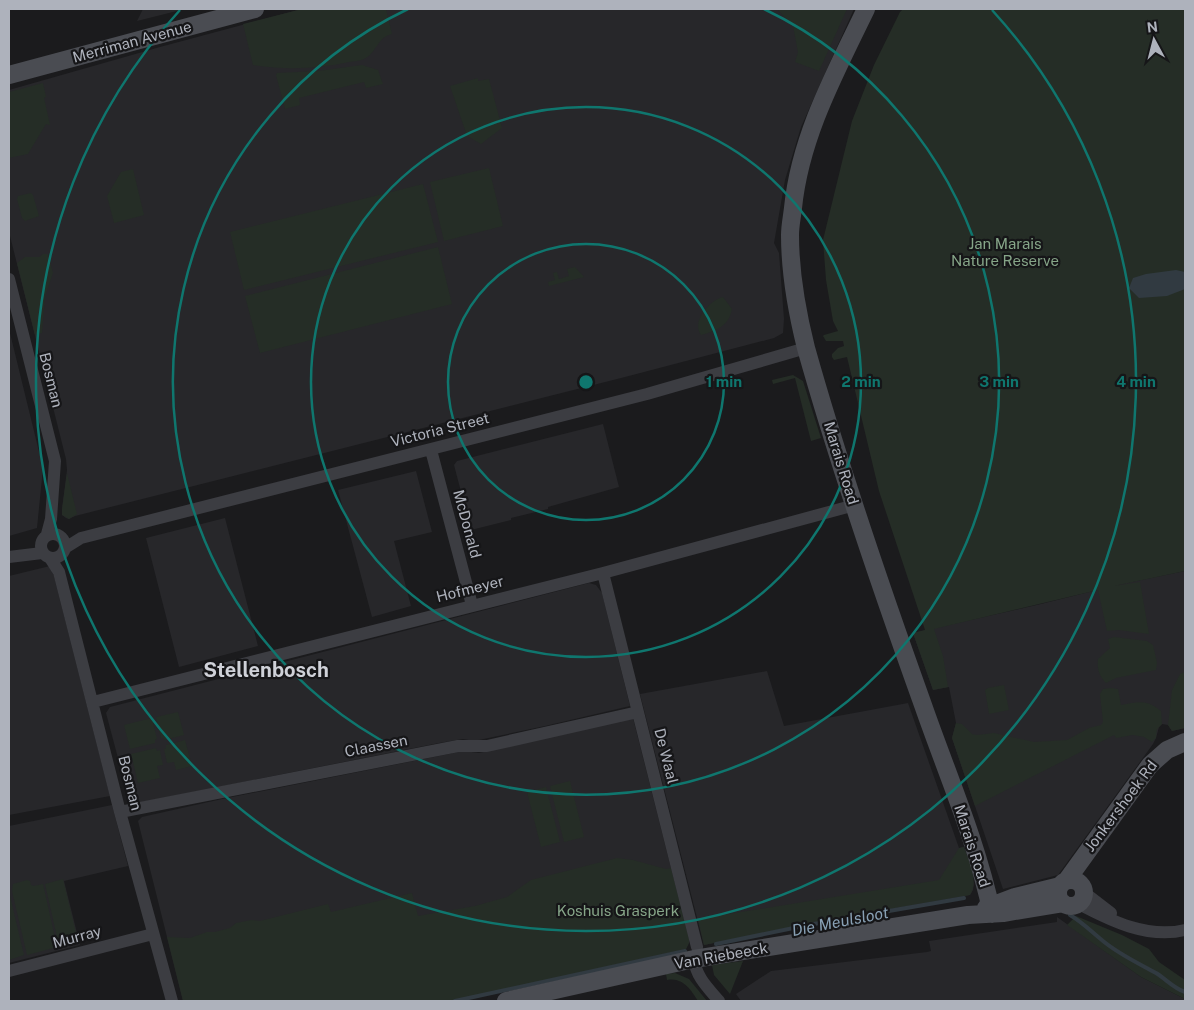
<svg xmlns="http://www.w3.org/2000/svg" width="1194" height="1010" viewBox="0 0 1194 1010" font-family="'Public Sans',sans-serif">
<rect width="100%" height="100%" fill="#1b1b1d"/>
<path fill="#27272a" d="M143,9H185L137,21Z
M302,9H854L801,127L785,180L774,243L779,253L784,319L783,333L774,338L625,377L75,516L69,519L66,518L62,515V509L67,470L66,459L9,232V90L160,47Z
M9,329L43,468L37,528L9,536Z
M603,424L619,487L548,507V509L511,518V520L471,530L454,465L457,461Z
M416,471L432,532L394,541L411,606L372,617L338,490Z
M225,518L258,646L179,667L146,538Z
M50,566L54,576L110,796L9,815V576Z
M1185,571V728L1172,731L1168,725L1162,724L1159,727L1156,738L1153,744L1058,875L1003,889L952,738L956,723L949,687L933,690L913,633L1041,604L1121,584Z
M589,583L596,585L602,593L630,706L545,726L474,741L463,739L439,743L188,793L132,804L130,803L106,713L110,707Z
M767,671L784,726L908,703L959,848L964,847L974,884L973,890L970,895L816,922L704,945L640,694Z
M633,718L689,939V943L686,949L450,1001H183L138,821L142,817L222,799L464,751L479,753Z
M112,805L128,866L64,881L80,945L9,963V826Z
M1057,917L1141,977L1185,999V1001H741L736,994L771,971L927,952L931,951L929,941L1057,922Z"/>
<path fill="#252d26" d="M302,9H386L392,34C377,37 377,53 364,59C360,61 354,61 349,62C317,69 286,70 253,65L243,24Z
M777,9H847L819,71L795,62L798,52L793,26Z
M903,9H1185V571L1114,586L1140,582L1149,634L1119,630L1107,631L1098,590L934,629L943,656L948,687L933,690L913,633L925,630L879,491L847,357L834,360L832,357V354L838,348L844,346L843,341H826L823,336L824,335L838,331L833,321L826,280L823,240L852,121L874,65L900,12Z
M362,65L378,70L383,84L366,88L364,82L299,98L300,105L285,109L276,75L277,73L318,71Z
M478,78V81L489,79L502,128L481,144L467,136L450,86Z
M43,83L46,97L44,98L50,125L46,124L28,154L9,158V92Z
M489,168L503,226L444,241L430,182Z
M133,169L144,215L114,223L107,196L121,172Z
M423,184L438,242L244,290L230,232Z
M31,193L33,195L39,216L25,221L22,218L17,199L18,196Z
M438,247L452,304L260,353L245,296Z
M43,254H48L53,273L45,297L42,333L35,335L17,263L25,257H39Z
M575,267L584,277L549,286L548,282L555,280L553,273L557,272L559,279L569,276L567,269Z
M723,297L732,309C729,326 716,331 701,335C691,321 710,300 723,297Z
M793,375L803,381L821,438L811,441L795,378L773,384L772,380Z
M67,473L77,514L69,519L62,515V509Z
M1114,637L1147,641L1153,645L1157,663L1156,670L1116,678L1106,683C1099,676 1097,669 1098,659L1110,648L1108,639Z
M1185,672V728L1172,731L1168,725L1172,690L1180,674Z
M1004,685L1009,710L989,714L985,690L988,688Z
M1111,688L1118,689L1121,705C1139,702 1146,699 1161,711L1162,724L1157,729L1156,738L1152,742L1144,737L1133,735L1116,738L1114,735L975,806L952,738L956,723L962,724L972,734L977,735L994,733L1034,742L1067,740L1089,728L1101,725L1103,722L1100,694L1103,689Z
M178,712L184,735L164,740V738H161L156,717Z
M152,718L157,739L155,740V743L130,749L124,725Z
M185,740L192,766L176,770L174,762L167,763L164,749L166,748V745Z
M156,748L157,751L160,750L163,765L157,766L160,778L138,783L131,754Z
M570,781L584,837L564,842L550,786Z
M546,787L560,842L541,847L527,792Z
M964,847C969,862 979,881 970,895L816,922L704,945L698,919L939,880L959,848Z
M617,858L633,860L666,869L671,868L689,939V943L686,949L450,1001H183L167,937L190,938L207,932H215L230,928L236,923L251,920L260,921L328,904L331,912L412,893L418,916L475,906L507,897L531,880Z
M63,879L78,941L59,946L45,884Z
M27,880L30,881L31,885L34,886L43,884L57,947L27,955L12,891L13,884Z
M9,892L24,955L9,960Z
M1076,916L1122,935L1149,949L1159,962L1185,980V999L1141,977L1077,932L1067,925Z
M743,961L730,994L714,975L712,965Z
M675,973L689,979L707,1001H698C691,990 683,977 667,980L666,974Z"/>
<path fill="#313a41" d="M1176,270L1185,272V289L1167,296L1139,298L1129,288L1133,278L1146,274Z"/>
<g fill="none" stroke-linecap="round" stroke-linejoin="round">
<path stroke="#313a41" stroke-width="4" d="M1070,915C1082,922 1092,932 1103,941C1120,955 1138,963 1156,973C1166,979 1173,988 1185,992
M716,944L808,925L964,898
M455,1001L685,951"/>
<path stroke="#3c3d42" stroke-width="12" d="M9,279L55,461L51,519L47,534
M431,450L472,605
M41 546a12 12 0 1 1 24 0a12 12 0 1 1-24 0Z
M65,548L81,538L647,394L806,348
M9,557L42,553
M50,558L59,572L120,812L172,1001
M603,573L697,947
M93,702L603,573L855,505
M120,812L458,746H487L638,712
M1085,893L1111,913
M1079,904C1111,921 1148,939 1185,930
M694,959C696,977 708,988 719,1001
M9,971L153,934"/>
<path stroke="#4a4c52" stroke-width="18" d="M866,9C835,73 800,137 793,208C792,217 790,226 790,235C790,273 797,312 806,348C840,469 881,588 923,705C947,774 977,842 992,914
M9,75L255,9
M1067,880L1150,765L1167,750L1185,742
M1058 893a13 13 0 1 1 26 0a13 13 0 1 1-26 0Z
M986,908L1015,897L1060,886
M506,1001L694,959L968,915L1003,913L1063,903"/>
</g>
<g fill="none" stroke="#0f766e" stroke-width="2.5">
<circle cx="586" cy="382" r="138"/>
<circle cx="586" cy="382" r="275"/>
<path d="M764 9A413 413 0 1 1 408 9"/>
<path d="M992 10A550 550 0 1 1 180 10"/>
</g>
<g text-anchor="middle" stroke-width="4.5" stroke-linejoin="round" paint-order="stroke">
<g font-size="15" fill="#aeb2bc" stroke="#161618">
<text transform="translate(132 42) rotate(-15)" y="5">Merriman Avenue</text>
<text transform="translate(51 380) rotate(76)" y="5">Bosman</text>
<text transform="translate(440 430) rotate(-14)" y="5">Victoria Street</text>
<text transform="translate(841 463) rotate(73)" y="5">Marais Road</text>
<text transform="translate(467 524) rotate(75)" y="5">McDonald</text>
<text transform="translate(470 589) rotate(-14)" y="5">Hofmeyer</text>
<text transform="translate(376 746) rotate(-11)" y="5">Claassen</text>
<text transform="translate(666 756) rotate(76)" y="5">De Waal</text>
<text transform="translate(130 783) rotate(76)" y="5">Bosman</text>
<text transform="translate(1121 806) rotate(-53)" y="5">Jonkershoek Rd</text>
<text transform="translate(972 846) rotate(72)" y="5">Marais Road</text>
<text transform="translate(77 937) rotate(-15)" y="5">Murray</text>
<text transform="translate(721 956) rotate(-10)" y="5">Van Riebeeck</text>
</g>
<g font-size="15" fill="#86a588" stroke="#161618">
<text x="1005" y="249">Jan Marais<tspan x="1005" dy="17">Nature Reserve</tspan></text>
<text x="618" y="916">Koshuis Grasperk</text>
</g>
<g font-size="16" font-style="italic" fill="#88a0b4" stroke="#161618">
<text transform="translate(840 921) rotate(-11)" y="6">Die Meulsloot</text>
</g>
<g font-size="20" font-weight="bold" fill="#cfd1d8" stroke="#161618">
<text x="266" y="677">Stellenbosch</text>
</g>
</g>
<circle cx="586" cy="382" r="8" fill="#0f766e" stroke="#161618" stroke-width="2.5"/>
<g font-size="15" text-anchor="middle" font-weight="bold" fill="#0f766e" stroke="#161618" stroke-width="4.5" stroke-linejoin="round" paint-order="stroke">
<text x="724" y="387">1 min</text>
<text x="861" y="387">2 min</text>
<text x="999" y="387">3 min</text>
<text x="1136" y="387">4 min</text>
</g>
<rect width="1194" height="1010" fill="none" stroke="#aeb2bc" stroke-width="20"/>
<g transform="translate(1154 40) rotate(353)" stroke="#161618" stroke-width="4" paint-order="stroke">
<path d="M0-4L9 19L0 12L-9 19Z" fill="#aeb2bc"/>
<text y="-8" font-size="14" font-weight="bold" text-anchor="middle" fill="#aeb2bc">N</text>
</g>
</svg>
